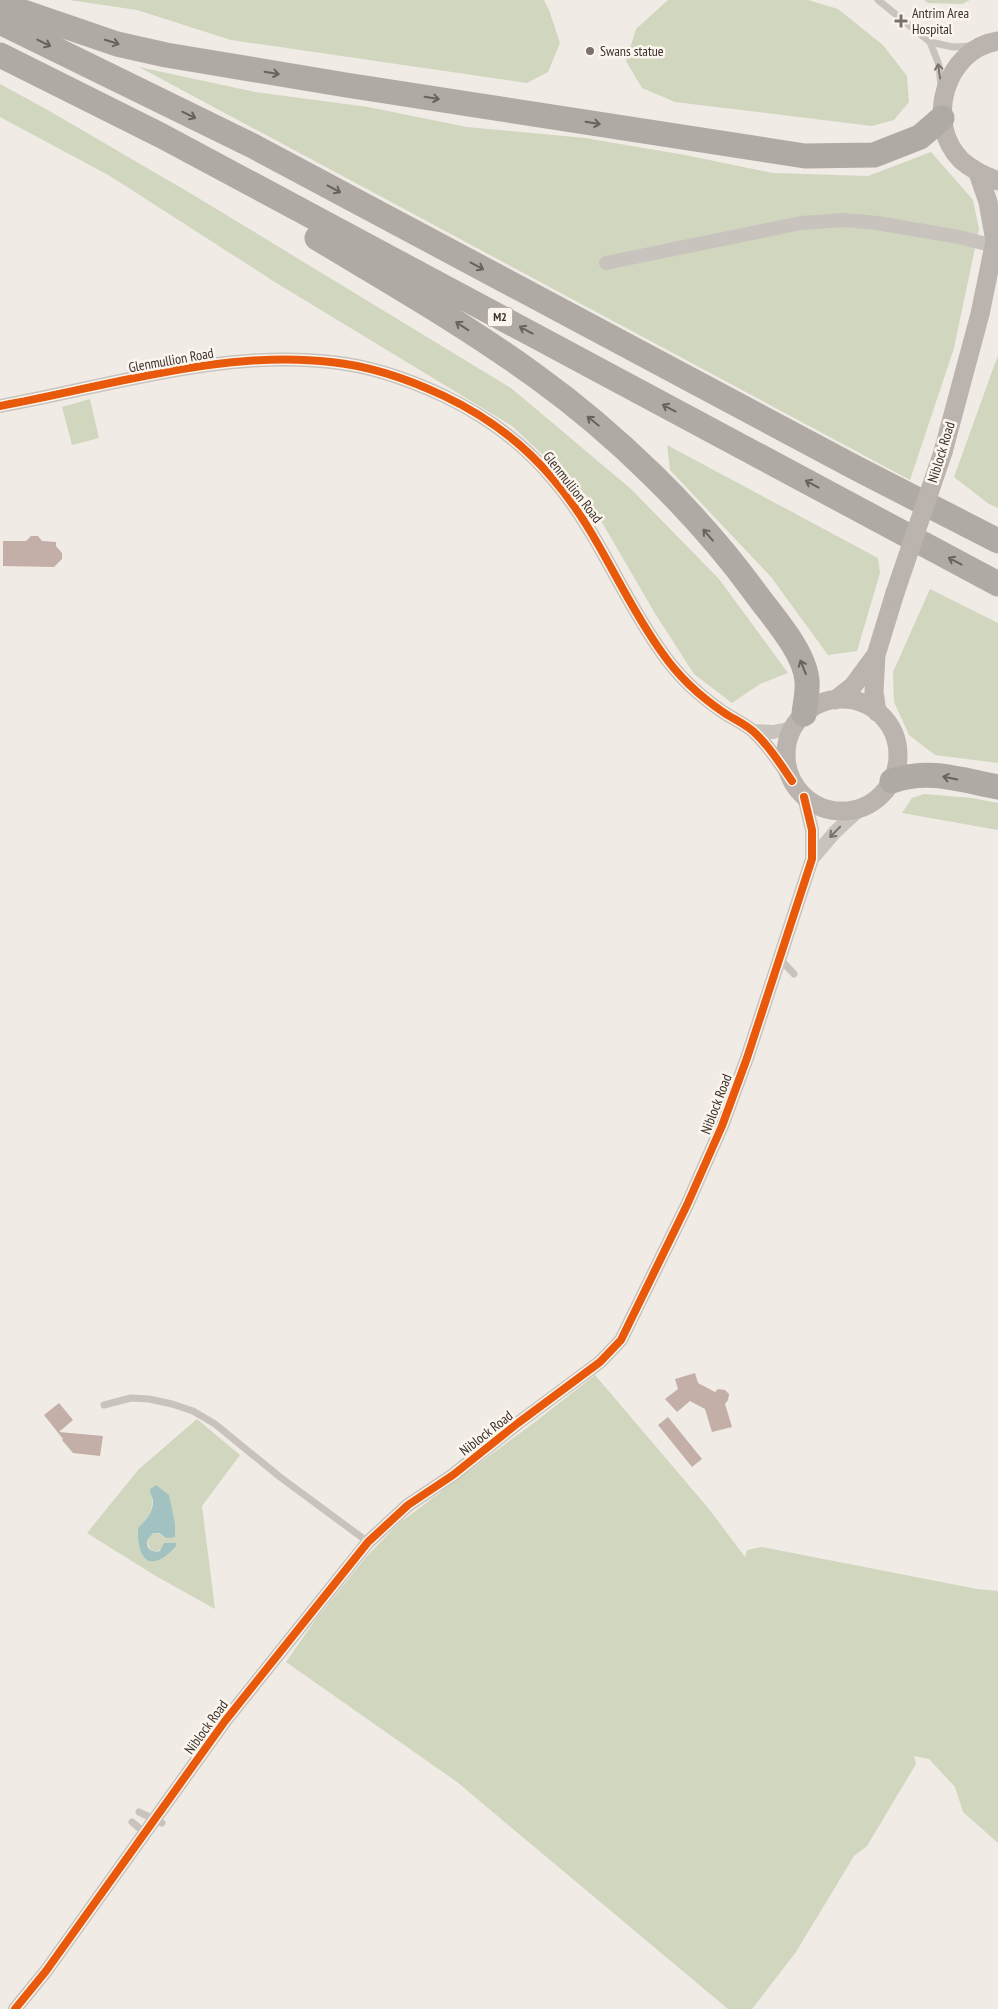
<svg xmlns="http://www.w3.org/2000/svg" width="998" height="2009" viewBox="0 0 998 2009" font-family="'PT Sans Narrow',sans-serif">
<rect width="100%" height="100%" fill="#f0ebe5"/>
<path fill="#d1d6bf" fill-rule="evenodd" d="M69,0H544L549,10L560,43L548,72L527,83L231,40L137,10Z
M668,0H808L838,9L883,45L907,76L909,102L894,120L872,126L675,102L642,88L626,61L636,29Z
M924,0H970L962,4L928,3Z
M139,67L255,92L368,107L467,127L585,138L685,155L773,173L868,176L931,152L973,200L979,229L954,348L910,480Z
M0,84L46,109L195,196L511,388L631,489L719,579L788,673L760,684L732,703L694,674L656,615L586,495L512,426L278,284L110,176L0,117Z
M998,355V508L989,504L954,477Z
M90,399L99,438L72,445L62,407Z
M667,445L878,558L880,573L857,651L828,655L771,577L670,470Z
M930,589L998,623V763L935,755L909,735L894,702L893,672Z
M924,794L972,798L998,803V830L902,813L912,798Z
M595,1375L709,1509L745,1557L747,1550L762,1547L977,1589L998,1591V1843L963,1812L955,1787L929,1759L914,1756L916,1764L867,1846L854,1856L796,1952L752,2009H728L457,1782L286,1662L316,1619L366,1557L398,1524L535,1422Z
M197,1419L240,1455L202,1506L215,1609L154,1575L87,1533L139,1469ZM152,1496L166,1538C158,1532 152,1530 147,1540L150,1550C155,1553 159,1551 163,1547L150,1561L138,1528C147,1519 155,1509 152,1496Z"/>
<path fill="#a1c2c1" d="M156,1485L169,1495L175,1524V1537L166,1538L159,1533H153L147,1540C147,1549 150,1553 160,1551L164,1543H176V1546C166,1558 147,1572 140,1549C138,1543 138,1535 138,1528C145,1521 154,1512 153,1500C152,1495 150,1494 150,1489Z"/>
<path fill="#c3afa7" d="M31,536H38L42,541L56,542V546L62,553V559L54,567L3,566V541H26Z
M695,1373L698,1383L715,1392L718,1389L725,1390L729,1394L728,1400L725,1404L732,1427L712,1432L705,1409L690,1401L677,1412L665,1399L678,1389L675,1379Z
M59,1403L73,1420L59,1432L103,1436L100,1456L73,1453L62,1440L63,1439L44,1415Z
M668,1417L702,1459L692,1467L658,1425Z"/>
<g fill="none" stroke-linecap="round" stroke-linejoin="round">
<path stroke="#c9c3be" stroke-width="7" d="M878,0L930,42L939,65L941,88
M930,42L953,47L971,46
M779,958L794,974
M104,1405L131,1398L149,1399L172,1404L193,1411L215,1424L280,1477L368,1542
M139,1812L162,1823
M132,1822L145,1833"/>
<path stroke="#c9c3be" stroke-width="14" d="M606,263L801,223L845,220L877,223L959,237L994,246
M0,406C105,387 224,349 331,362C371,366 408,379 444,396C486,416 523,443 553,479C599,532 622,598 663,654C679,677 701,697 723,712C733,719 748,725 756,734C770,747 781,765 792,781
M754,731L773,732L793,728
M812,859L835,832L861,808
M15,2009L46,1971L225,1721L368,1542L408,1505L453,1475L518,1423L600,1362L621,1340L687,1205L722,1126L747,1058L812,859V830L804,797"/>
<path stroke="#bab3ae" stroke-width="19" d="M998,41C945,49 924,123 961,160C972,170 984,175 998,181
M978,173L988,202L995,241
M943,452L980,314L995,241L998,235
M786 755a56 56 0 1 1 112 0a56 56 0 1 1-112 0Z
M835,700L853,686L876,655
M877,712L874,692L876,655L895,593"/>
<path stroke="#afaaa4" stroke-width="25" d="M0,4L117,44L166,55L346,85L805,156L874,155L920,137L942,118
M0,22L253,146L856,468L998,541
M0,55L162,136L998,584
M317,238C392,283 467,326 537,377C615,433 697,513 754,591C771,615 805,651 807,681C808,692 805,703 804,714
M892,781C928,768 961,780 998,787"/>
<path stroke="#bab3ae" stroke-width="19" d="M895,593L943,452"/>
<g stroke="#fbf5ee" stroke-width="11">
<path id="cycleway" d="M0,406C105,387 224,349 331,362C371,366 408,379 444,396C486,416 523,443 553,479C599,532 622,598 663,654C679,677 701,697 723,712C733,719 748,725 756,734C770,747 781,765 792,781
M15,2009L46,1971L225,1721L368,1542L408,1505L453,1475L518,1423L600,1362L621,1340L687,1205L722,1126L747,1058L812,859V830L804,797"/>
</g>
<use href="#cycleway" stroke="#e8590c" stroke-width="8"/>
</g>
<defs><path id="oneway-shaft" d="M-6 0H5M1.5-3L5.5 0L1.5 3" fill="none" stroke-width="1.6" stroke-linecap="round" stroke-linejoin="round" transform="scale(1.25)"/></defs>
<g stroke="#69615b">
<use href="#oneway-shaft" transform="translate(112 42) rotate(17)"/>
<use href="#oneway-shaft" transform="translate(44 43) rotate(26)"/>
<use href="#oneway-shaft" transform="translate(272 73) rotate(9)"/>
<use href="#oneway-shaft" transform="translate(432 98) rotate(9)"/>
<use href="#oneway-shaft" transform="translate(189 115) rotate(26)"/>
<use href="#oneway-shaft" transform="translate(593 123) rotate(9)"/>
<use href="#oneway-shaft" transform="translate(334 189) rotate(28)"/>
<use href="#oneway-shaft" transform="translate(477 266) rotate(28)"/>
<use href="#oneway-shaft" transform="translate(462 326) rotate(-147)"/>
<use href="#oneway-shaft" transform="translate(526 330) rotate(-152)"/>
<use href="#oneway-shaft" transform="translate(669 408) rotate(-152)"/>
<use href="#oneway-shaft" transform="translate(593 421) rotate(-141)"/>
<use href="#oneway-shaft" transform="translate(812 484) rotate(-152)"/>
<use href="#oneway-shaft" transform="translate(708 535) rotate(-131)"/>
<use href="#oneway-shaft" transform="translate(955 561) rotate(-152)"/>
<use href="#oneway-shaft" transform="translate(803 667) rotate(-112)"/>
<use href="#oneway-shaft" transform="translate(950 778) rotate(-169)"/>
</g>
<g stroke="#7b726d">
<use href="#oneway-shaft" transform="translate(939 71) rotate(-98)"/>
<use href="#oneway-shaft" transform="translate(835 832) rotate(134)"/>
</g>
<g fill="#7a716c" stroke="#fbf5ee" stroke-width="2">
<path d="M898.5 13.5h5v5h5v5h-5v5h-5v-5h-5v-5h5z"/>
<circle cx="590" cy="51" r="5"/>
</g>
<g text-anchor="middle" stroke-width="5" stroke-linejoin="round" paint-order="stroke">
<rect fill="#fbf5ee" stroke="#756b66" stroke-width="1" x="487.5" y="307.5" width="25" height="19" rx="4"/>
<g font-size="12" font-weight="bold" fill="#3b302b">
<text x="500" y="321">M2</text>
</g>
<g font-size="14" fill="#3b302b" stroke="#fbf5ee" text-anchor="start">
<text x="912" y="18">Antrim Area<tspan x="912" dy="16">Hospital</tspan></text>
<text x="600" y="56">Swans statue</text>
</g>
<g font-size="14" fill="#3b302b" stroke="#fbf5ee">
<text transform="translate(171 360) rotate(-10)" y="5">Glenmullion Road</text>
<text transform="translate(941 452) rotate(-73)" y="5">Niblock Road</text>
<text transform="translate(573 487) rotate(52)" y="5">Glenmullion Road</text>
<text transform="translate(716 1104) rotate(-69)" y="5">Niblock Road</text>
<text transform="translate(486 1433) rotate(-38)" y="5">Niblock Road</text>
<text transform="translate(206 1727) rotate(-54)" y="5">Niblock Road</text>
</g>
</g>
</svg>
